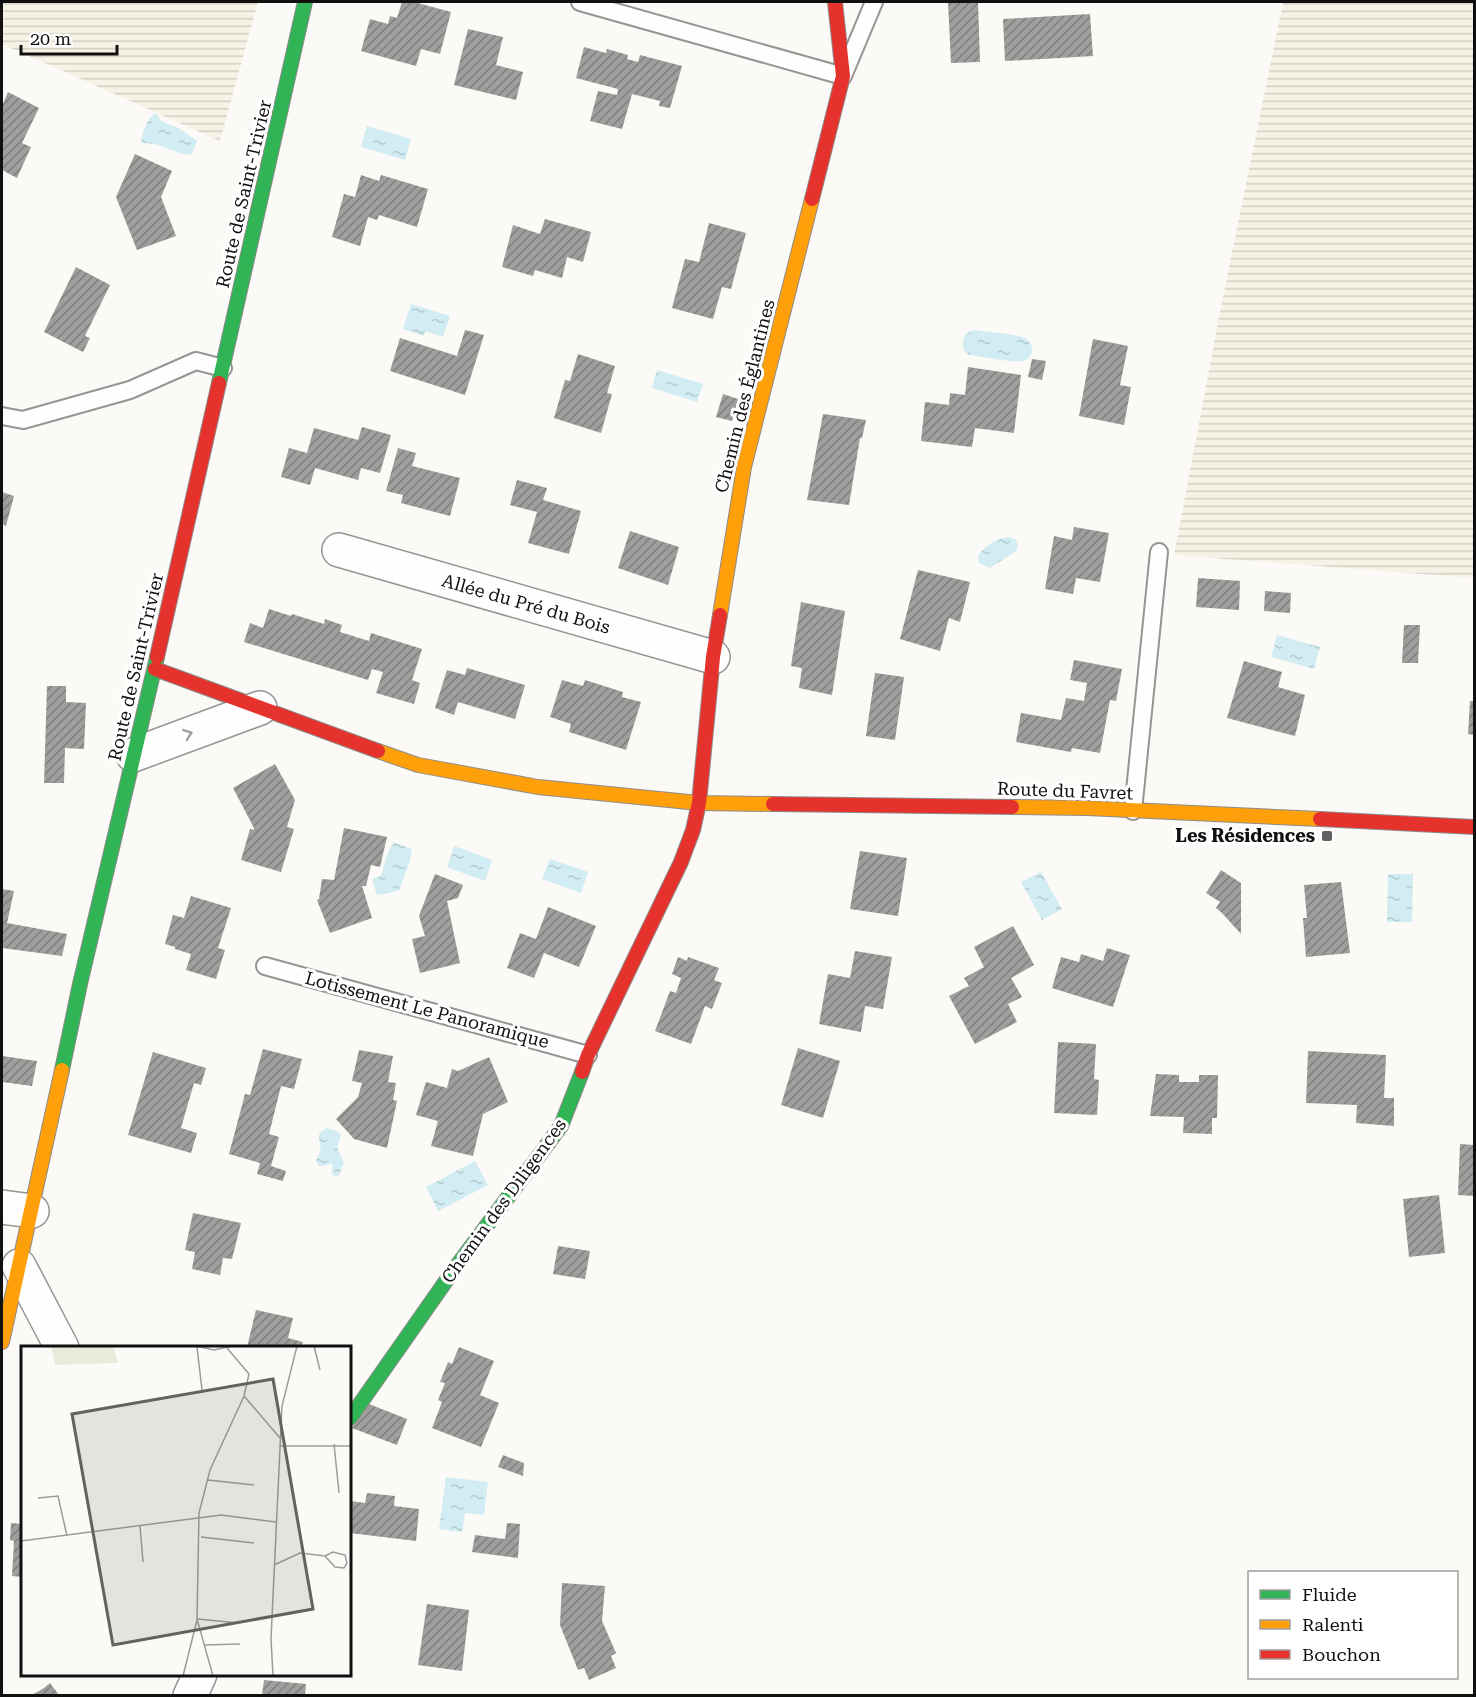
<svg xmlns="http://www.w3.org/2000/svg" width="1476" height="1697" viewBox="0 0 1476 1697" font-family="'Roboto Serif',serif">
<defs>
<pattern id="farmland-rules" width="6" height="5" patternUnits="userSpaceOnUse" patternTransform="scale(1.5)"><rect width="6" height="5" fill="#f6f2e5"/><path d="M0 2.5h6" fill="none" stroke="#d2cec3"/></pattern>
<pattern id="water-ripples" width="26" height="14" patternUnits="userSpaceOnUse" patternTransform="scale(1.5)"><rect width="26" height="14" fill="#d1ecf2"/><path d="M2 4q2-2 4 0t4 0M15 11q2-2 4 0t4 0" fill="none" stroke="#b2c9ce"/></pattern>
<pattern id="building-hatch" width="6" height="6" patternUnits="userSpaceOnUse" patternTransform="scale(1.5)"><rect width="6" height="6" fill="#a09e9c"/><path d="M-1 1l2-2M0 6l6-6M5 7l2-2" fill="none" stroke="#817f7e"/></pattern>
</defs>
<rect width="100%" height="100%" fill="#fcfaf7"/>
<path fill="url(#farmland-rules)" d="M2,2H258L220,141L2,44Z
M1283,2H1474V578L1174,555L1221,307Z"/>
<path fill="url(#water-ripples)" d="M155,113L157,114L161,121L180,129L197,141L191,155C174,154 160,142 143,143L141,141C143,131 147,119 155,113Z
M367,126L411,139L405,160L361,147Z
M411,304L450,316L443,337L425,331L424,336L403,329Z
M973,330C987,332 1012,333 1024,338C1036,343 1034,360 1021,361C1009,362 983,357 969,355C961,350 961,342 966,334Z
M657,370L703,384L697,402L652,388Z
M1009,537L1016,540L1018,546L1016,551L990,568L979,563L978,556C984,546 998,538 1009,537Z
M1277,635L1320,647L1314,669L1271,657Z
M393,842L412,849L409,864L399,890L389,893L377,895L372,879L381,876L386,858Z
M454,846L492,860L485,881L447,867Z
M550,859L588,872L581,893L542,879Z
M1041,872L1062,909L1042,920L1021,882Z
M1388,874H1413L1412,922H1387Z
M327,1128L339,1132L341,1135L337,1147L344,1163L338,1177L333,1175L331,1172L333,1166L331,1163L324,1166H319L316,1161C317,1158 319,1155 320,1151C323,1141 312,1135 327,1128Z
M475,1161L488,1185L438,1211L426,1187Z
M446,1477L488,1482L484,1515L465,1513L462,1532L439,1529Z"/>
<path fill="url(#building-hatch)" d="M402,2H414L451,12L440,54L421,49L416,66L361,51L370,19L388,24L390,16L397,18Z
M948,2H978L980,62L951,63Z
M1090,14L1093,56L1005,61L1003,19Z
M468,29L503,37L496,65L523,72L516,100L454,85Z
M584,47L606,53L607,49L628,55L627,59L638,62L640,55L682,66L670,108L659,106L660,101L632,94L622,129L590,121L598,91L617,95L618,89L576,78Z
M8,92L39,108L22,143L31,147L17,178L2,170V106Z
M135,154L172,171L161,197L176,236L137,250L116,197Z
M361,175L379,181L381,175L428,189L417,227L379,215L377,220L368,217L360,246L332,237L344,194L355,197Z
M545,219L591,232L583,262L567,257L562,278L535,270L533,276L502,267L513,225L540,234Z
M709,223L746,233L731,289L722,287L713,319L672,308L685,259L699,262Z
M76,267L110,285L85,336L90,338L83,352L44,332Z
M465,330L484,335L465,395L390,371L400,338L457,356Z
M1093,339L1128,346L1120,385L1131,387L1124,425L1079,416Z
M578,354L615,366L607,393L612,394L601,433L554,418L565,380L570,381Z
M1032,359L1046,361L1042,380L1028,377Z
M968,367L1021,375L1014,433L975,428L972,447L921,441L925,402L949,405L950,393L965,395Z
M723,394L738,399L732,421L716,417Z
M823,414L866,420L862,438H860L849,505L807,500Z
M362,427L391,435L380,473L361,468L358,480L315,468L310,485L281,477L289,448L307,453L314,428L358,440Z
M398,448L416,453L412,466L460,478L450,516L401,503L403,495L386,491Z
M517,480L547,488L543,500L581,511L569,554L528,543L537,512L510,505Z
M2,492L14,496L6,526L2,524Z
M1074,527L1109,533L1100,582L1076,578L1073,594L1045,589L1054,536L1072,540Z
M630,531L679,547L668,585L618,568Z
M918,570L970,582L960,622L949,618L940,651L900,639Z
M1198,578L1240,581L1239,610L1196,607Z
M1265,591L1291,593L1290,613L1264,611Z
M801,602L845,611L832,695L799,688L802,668L791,666Z
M269,609L291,616L292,614L324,624L325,619L342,625L340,632L369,641L371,633L422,649L412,680L420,683L414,704L376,693L383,672L372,669L368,680L244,642L250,623L263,628Z
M1404,625H1420L1418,663H1402Z
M1074,660L1122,669L1116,701L1110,700L1100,753L1072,748L1071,752L1016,742L1021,713L1061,720L1066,698L1084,701L1087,683L1070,680Z
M1244,661L1282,672L1278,687L1305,695L1295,736L1227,718Z
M467,668L525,685L515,719L458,702L454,715L435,708L447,670L465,675Z
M875,673L904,677L895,740L866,736Z
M562,680L583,686L585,680L623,692L622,697L641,702L626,750L569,732L571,724L550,717Z
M47,686H66V702L86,703L84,749L65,748L64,783H44Z
M1470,701H1474V735L1468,734Z
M275,764L295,800L287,827L294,829L281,872L241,860L250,829L254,830V828L233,788Z
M344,828L387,837L380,867L371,865L366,886H362L372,918L330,933L317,900L319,899L322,879L334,880Z
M860,851L907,858L898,916L850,909Z
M1221,870L1241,883V934L1222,913L1216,908L1220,902L1206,893Z
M435,874L463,885L458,898L447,901L460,963L420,973L412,939L425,936L419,916Z
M1341,882L1350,953L1306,957L1303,918H1307L1304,885Z
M2,889L14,891L7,923L67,934L62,956L2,948Z
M191,896L231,908L218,948L225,950L216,979L186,970L191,954L175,949V947L165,944L173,915L184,918Z
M548,907L596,926L579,967L544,953L534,978L507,968L520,933L536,939Z
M1013,926L1034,965L1011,978L1022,997L1008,1004L1017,1022L975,1044L949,996L969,986L964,978L984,967L974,947Z
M1107,948L1130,955L1113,1007L1052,988L1061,957L1079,962L1081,954L1103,961Z
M855,951L892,957L883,1009L865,1006L861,1032L819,1024L828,974L850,978Z
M678,957L687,961L688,957L719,968L714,980L722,983L712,1009L705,1006L691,1044L655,1031L670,991L676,993L681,978L672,974Z
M1058,1042L1096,1044L1094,1079L1099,1080L1097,1115L1054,1113Z
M798,1048L840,1061L823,1118L781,1105Z
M263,1049L302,1059L294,1089L281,1086L269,1134L279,1137L271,1166L286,1171L283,1181L257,1174L260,1163L229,1154L245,1094L250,1095Z
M359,1050L393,1056L388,1082L396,1083L393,1100L397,1101L387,1148L354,1139L336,1119L358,1097L362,1083L352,1081Z
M1308,1051L1386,1055L1384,1098H1394V1126L1356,1123L1357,1105L1306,1103Z
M153,1052L206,1068L201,1085L194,1083L181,1128L197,1133L191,1153L128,1135Z
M2,1056L37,1061L32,1086L2,1082Z
M489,1057L508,1102L483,1114L473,1156L431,1146L438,1121L416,1115L426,1082L447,1088L452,1069L458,1071Z
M1156,1074L1179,1075V1082H1199V1075H1218L1217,1118H1212V1134L1183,1133L1184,1117L1150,1116Z
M1460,1144L1474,1145V1196L1458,1195Z
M1439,1195L1445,1253L1409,1257L1403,1199Z
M193,1213L241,1223L232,1259L223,1258L220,1275L192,1269L195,1252L185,1250Z
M558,1246L590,1251L585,1279L553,1274Z
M256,1310L293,1318L288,1338L303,1342L301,1347H247Z
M459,1347L494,1361L480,1395L499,1403L481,1447L432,1428L442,1402L438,1400L445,1383L440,1382L448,1362L452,1364Z
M369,1404L407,1419L397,1445L352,1428Z
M503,1455L524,1463L523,1476L498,1467Z
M367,1493L395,1496L394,1506L419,1509L416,1541L350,1533V1501L365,1503Z
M11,1523L22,1524V1577L12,1576L14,1541L10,1540Z
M507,1523L520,1524L518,1558L472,1552L475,1535L505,1539Z
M562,1583L605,1586L602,1621L616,1653L611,1656L616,1668L589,1680L584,1668L578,1670L560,1625Z
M427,1604L469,1610L462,1671L418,1665Z
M264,1680L306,1684L305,1695H262Z
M50,1683L59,1695H32L44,1688Z"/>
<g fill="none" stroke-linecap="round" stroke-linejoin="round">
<g stroke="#969594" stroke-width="20">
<path id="lane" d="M580,2L843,76L874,2
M2,416L23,420L130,390L196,361L223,368
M1133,811L1159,552
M265,966L588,1055"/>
</g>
<g stroke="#969594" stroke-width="36">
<path id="street" d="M339,550L713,657
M133,755L260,708
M2,1207L32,1211
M19,1266L62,1348
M190,1696L200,1674"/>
</g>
<g stroke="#8d8c8b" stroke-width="16">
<path id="fast" d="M219,383L305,2
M62,1070L80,984L157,657
M350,1418L453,1271L561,1126L582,1072"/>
</g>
<g stroke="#8d8c8b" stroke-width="16">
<path id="slow" d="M720,615L744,467L812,199
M378,751L418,765L538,787L699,803L773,804
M1012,807L1087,808L1320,819
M2,1342L62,1070"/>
</g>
<g stroke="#8d8c8b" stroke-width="16">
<path id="jam" d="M812,199L843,76L835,2
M157,657L219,383
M155,669L378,751
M773,804L1012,807
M1320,819L1474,827
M582,1072L588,1055L681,862L693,830L699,803L713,657L720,615"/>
</g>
<use href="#lane" stroke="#fffefe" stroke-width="16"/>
<use href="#street" stroke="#fffefe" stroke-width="33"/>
<use href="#fast" stroke="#30b455" stroke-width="14"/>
<use href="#slow" stroke="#ff9f0a" stroke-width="14"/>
<use href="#jam" stroke="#e5322d" stroke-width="14"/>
</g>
<defs><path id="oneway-chevron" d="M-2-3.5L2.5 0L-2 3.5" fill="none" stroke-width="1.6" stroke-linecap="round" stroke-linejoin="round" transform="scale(1.5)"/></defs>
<use stroke="#9f9f9f" href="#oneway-chevron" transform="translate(188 734) rotate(-20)"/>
<rect fill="#636261" stroke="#fff" stroke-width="2" x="1321" y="830" width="12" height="12" rx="3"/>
<g text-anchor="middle" stroke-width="6" stroke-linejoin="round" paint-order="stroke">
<g font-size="18" fill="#101010" stroke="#fff">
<text transform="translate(244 194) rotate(-77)" y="6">Route de Saint-Trivier</text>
<text transform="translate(745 396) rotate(-76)" y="6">Chemin des Églantines</text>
<text transform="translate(526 604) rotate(16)" y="6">Allée du Pré du Bois</text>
<text transform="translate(136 667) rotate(-77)" y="6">Route de Saint-Trivier</text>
<text transform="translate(1065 791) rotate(2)" y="6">Route du Favret</text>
<text transform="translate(427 1010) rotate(15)" y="6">Lotissement Le Panoramique</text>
<text transform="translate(504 1201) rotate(-54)" y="6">Chemin des Diligences</text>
</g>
<g font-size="18" font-weight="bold" fill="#101010" stroke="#fff" text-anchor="end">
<text x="1315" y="842">Les Résidences</text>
</g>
</g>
<g transform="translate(21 1346)">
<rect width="330" height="330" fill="#fcfaf7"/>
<path d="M30,0H92L97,17L34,19Z" fill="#eaebdd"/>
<path fill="none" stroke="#9e9c9b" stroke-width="1.5" d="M175,0L193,4L211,0M293,0L299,24M176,1L181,44M223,50L259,92M313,98L318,147M259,100H330M187,134L233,139M17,152L37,150L46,190M119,180L122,216M180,191L233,197M0,195L200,169L255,176M253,219L279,207L304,210L312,206L324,209L326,217L323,222L314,221L304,210M176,273L218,277M184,299L219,298M162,330L176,274M192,330L176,273L178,167L189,124L223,50L228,28L206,2M252,330L250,293L261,60L276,0"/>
<path fill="#636261" fill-opacity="0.15" stroke="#636261" stroke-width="3" d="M252,33L292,263L92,299L51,68Z"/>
<rect width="330" height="330" fill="none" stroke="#101010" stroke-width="3"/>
</g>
<rect width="1476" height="1697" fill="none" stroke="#101010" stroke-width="6"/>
<rect x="1248" y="1571" width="210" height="108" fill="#ffffff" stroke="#9f9f9f" stroke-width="1.5"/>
<rect x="1260" y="1590" width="30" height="9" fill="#30b455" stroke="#9f9f9f" stroke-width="1.5"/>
<text x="1302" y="1601" font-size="18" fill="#101010">Fluide</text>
<rect x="1260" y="1620" width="30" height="9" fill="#ff9f0a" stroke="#9f9f9f" stroke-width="1.5"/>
<text x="1302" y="1631" font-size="18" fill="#101010">Ralenti</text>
<rect x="1260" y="1650" width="30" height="9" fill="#e5322d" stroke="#9f9f9f" stroke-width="1.5"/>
<text x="1302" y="1661" font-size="18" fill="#101010">Bouchon</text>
<path d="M21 45v9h96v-9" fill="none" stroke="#101010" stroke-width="3"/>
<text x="30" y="45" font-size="18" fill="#101010" stroke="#ffffff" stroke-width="4.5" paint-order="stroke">20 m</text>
</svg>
